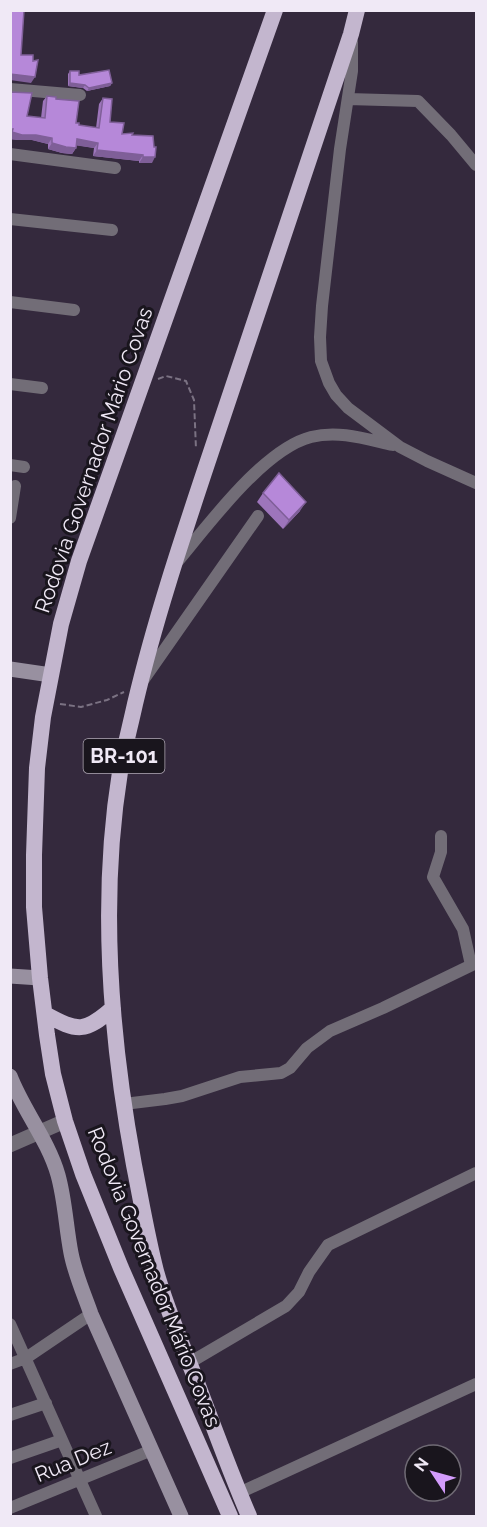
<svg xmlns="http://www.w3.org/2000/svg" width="487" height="1527" viewBox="0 0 487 1527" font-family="Raleway,sans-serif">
<rect width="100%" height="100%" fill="#34293d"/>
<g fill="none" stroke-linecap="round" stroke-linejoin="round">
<path stroke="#7b7283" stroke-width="2" stroke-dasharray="6 3" stroke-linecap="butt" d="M158,379L166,376L186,381L194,400L196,449
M60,704L81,707L107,700L124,692"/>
<path stroke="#726d77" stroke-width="12" d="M352,42V71L340,149L322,306L320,337L321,361L329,383L336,395L348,408L400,447L427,461L476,483
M10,89L80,95
M348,99L418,101L451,135L476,165
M10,154L115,168
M10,219L112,230
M10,302L74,310
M10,384L42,388
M10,465L24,467
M10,518L15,486
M178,561C209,524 264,449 311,437C339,430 366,439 393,445
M144,679L258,516
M441,836V852L433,877L463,929L471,965
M124,1104L165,1099L182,1096L240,1077L281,1073L290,1068L307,1048L330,1031L383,1008L476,963
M10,1324L96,1516
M189,1363L286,1306L299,1292L309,1272L328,1245L476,1173
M10,1364L26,1358L91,1314
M10,1415L46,1403
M10,1458L62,1440
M239,1493L476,1384
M10,1508L152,1450"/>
<path stroke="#726d77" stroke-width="15" d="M10,1145L65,1121"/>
<path stroke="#9890a0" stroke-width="15" d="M10,669L51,675
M10,976L40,978
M10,1076C23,1110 48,1140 58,1175C65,1200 66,1227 71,1253C75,1274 84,1294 91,1314L181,1516"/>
<path stroke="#c3b6ce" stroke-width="16" d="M45,1014C78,1032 85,1033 113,1008
M230,1516L121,1268L83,1174L65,1121L53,1074L47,1035L40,978L34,907V855L37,768L43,717L61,624L79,561L275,10
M249,1516C230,1472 213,1425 196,1380C182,1344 166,1308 156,1271C147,1236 141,1200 134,1165C110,1036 99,902 120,772C124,749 130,727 135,704C155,619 183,536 211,452C257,313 304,174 351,34L357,10"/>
</g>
<path fill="#9d75bb" d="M70,71L79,75L112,83L110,86L87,91L83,88L68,86V74Z
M10,92L27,116L41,118L43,101L47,96L56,99L79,125L96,128L99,104L103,98L110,122L122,134L132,135L152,163H139V161L93,156L94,148L76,145V148L72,154L62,153L48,149V144L32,140H18L10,139Z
M263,493L300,511L283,529L257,502Z"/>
<path fill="#7f5f98" d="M10,74L35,77L31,83L10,80Z
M70,83L85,85L83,88L68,86Z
M112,83L110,86L87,91L89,88Z
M12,132L36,135L52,138L48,144L32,140H18L10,139V135Z
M77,139L98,143L94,148L73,145Z
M52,143L76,148L72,154L62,153L48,149Z
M97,150L143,155L139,161L93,156Z
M143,157H155L152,163H139Z
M306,502L300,511L283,529L289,520Z"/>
<path fill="#b688d9" stroke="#7f5f98" stroke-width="1.5" d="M10,10H24L21,55H33V61L38,60L35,77L10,74Z
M109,70L112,83L89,88L85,85L70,83V71H79V75Z
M10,92L32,93L27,116L45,118L47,96L56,97V99L79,101L76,123H79V125L99,128L103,98L112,99L110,122L124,123L122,134L133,133L132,135L153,136L154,147H156L155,157H143V155L97,150L98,143L77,139L76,148L66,147L52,143V138L36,135H22L12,132L13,129H10Z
M279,473L306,502L289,520L263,493Z"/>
<g text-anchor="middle" stroke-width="6" stroke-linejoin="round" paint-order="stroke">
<rect fill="#19151d" stroke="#b0a9b5" stroke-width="1.5" x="83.5" y="739" width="81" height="34" rx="4.5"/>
<g font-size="20" font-weight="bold" fill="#f0e9f6">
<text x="124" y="763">BR-101</text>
</g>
<g font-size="21" fill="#f0e9f6" stroke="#19151d">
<text transform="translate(94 460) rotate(-71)" y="7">Rodovia Governador Mário Covas</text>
<text transform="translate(154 1277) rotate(68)" y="7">Rodovia Governador Mário Covas</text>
<text transform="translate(73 1461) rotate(-22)" y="7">Rua Dez</text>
</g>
</g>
<rect width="487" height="1527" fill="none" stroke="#f0e9f6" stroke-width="24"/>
<g transform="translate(433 1473) rotate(306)"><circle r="28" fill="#19151d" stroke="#6f6a74" stroke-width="1.5"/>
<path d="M0-4.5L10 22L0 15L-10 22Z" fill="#d39cfc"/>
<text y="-9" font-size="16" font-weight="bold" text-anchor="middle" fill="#f0e9f6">N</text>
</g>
</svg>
